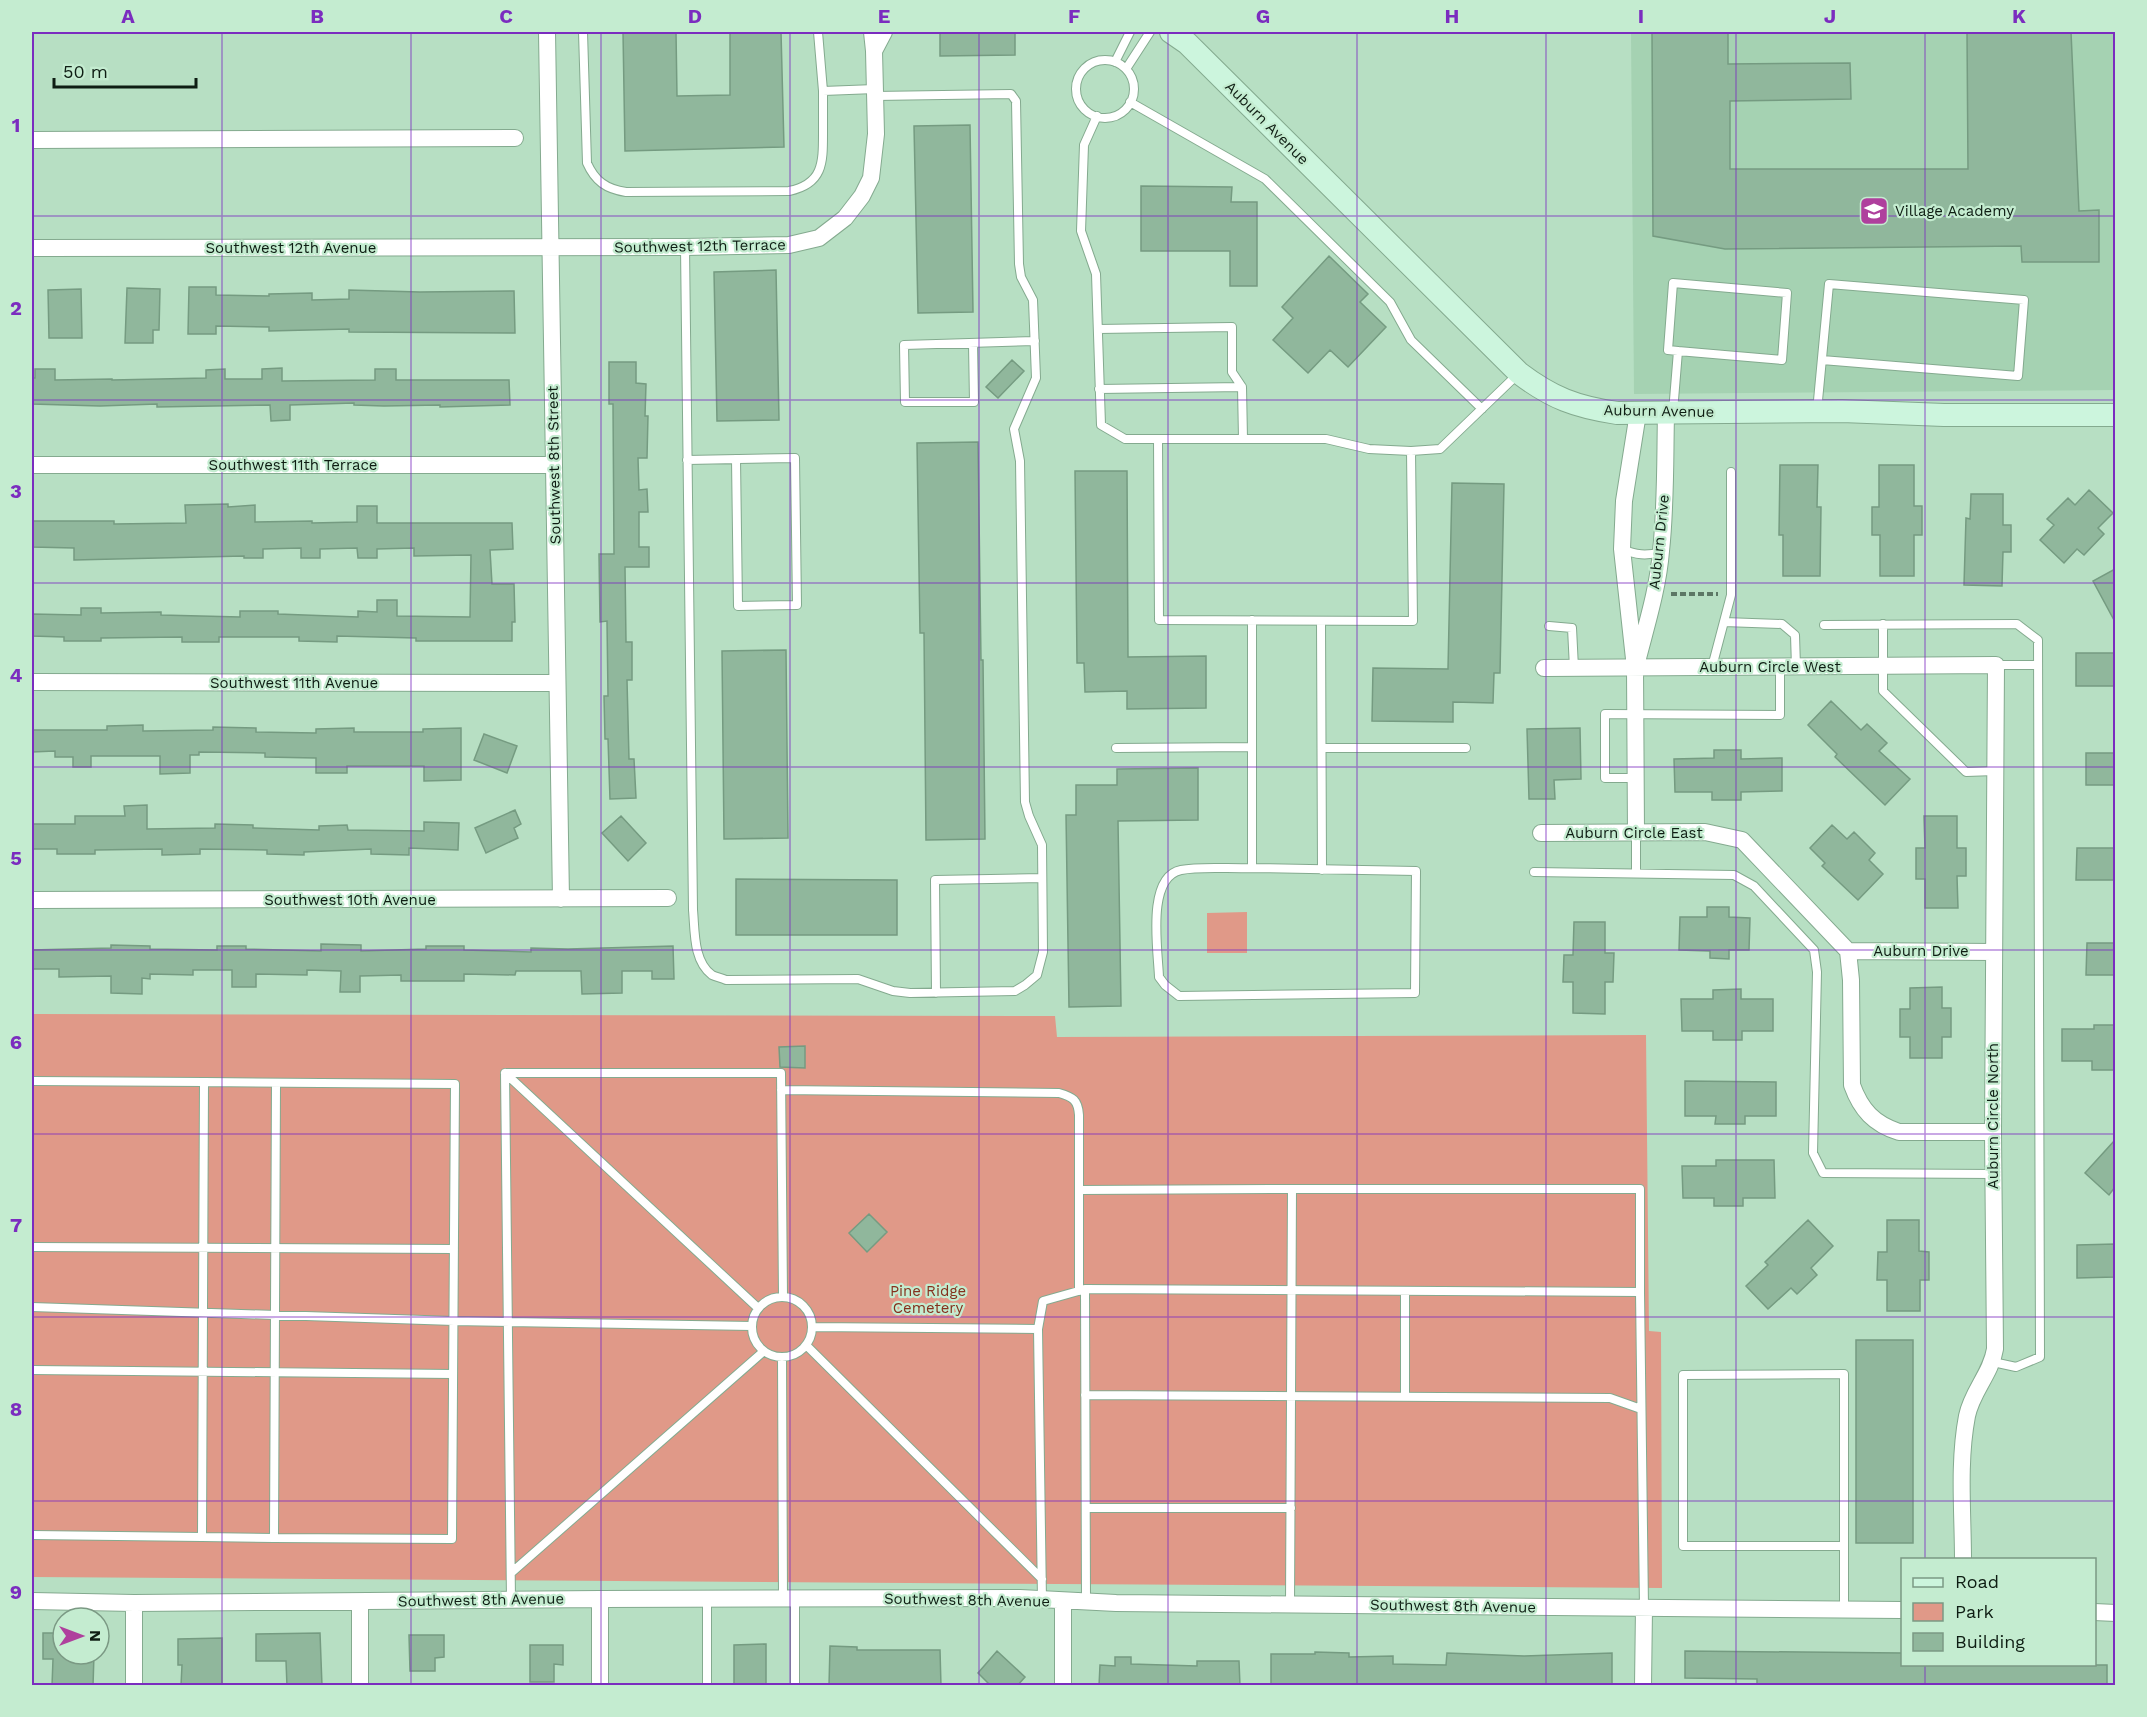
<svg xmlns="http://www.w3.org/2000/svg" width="2147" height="1717" viewBox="0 0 2147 1717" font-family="'Work Sans',sans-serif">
<rect width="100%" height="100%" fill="#b7dfc3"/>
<path fill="#a5d2b2" d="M1631,32H2115V390L1634,394Z"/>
<path fill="#e09988" d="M1247,912V953H1207V913Z
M32,1014L1055,1016L1057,1037L1646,1035L1649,1331L1661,1332L1662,1588L32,1577Z"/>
<path fill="#90b79c" stroke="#759b81" stroke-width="1.5" d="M623,32H676L677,96L730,95V32H781L784,147L625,151Z
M940,32H1015V55L940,56Z
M1652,32H1728V64L1850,63L1851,99L1730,101V169H1968L1967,32H2071L2079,211L2099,210V262H2022L2021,246L1725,249L1653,236Z
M970,125L973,312L918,313L914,126Z
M1141,186L1232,187L1231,202H1257V286H1230V251H1141Z
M1329,256L1368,294L1360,302L1386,327L1348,367L1330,350L1308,373L1273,340L1293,318L1282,307Z
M776,270L779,420L717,421L714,272Z
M189,287H216V295L269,296V294L312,293V300L349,299V290L420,292L514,291L515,333L349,332V329L269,331V327L216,326V334H188Z
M127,288L160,289L159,330H153V343H125Z
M81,289L82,338H49L48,290Z
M1012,360L1024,371L998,398L986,387Z
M609,362H636V383L646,384L645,416H648L647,458H638L639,490L647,489L648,512H639V547H649V567H625L626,642H632V680H627L629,759H634L636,798L610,799L608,739H605L604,696H608L607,621L600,622L599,554H614L613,404H609Z
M282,368V381L375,380V369H396V380H509L510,405L440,407V405L384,406L354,405V403L290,405V420L271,421L270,405L157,407V404L100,406L32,404V378H35V369H55V380L112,379V380L206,378V370L225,369V379H262V369Z
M978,442L981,660H983L985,839L926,840L924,633H920L917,443Z
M1780,465H1818L1817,507H1821L1820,576H1783V535H1779Z
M1879,465H1914V506H1922V535H1914V576H1880V535H1872V507H1879Z
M1075,471H1127L1128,657L1206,656V708L1127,709V691L1085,692L1084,663H1077Z
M1452,483L1504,484L1500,673H1494L1493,703L1453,702V722L1372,721L1373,668L1448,669Z
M2089,490L2113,513L2098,528L2104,534L2084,555L2077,549L2064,563L2040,540L2054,525L2047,519L2068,498L2075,505Z
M1971,494H2003V525H2011V552H2003L2002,586L1964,585L1966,518L1970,519Z
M228,504V507L255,505V522L312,521V523L357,522V506H377V523H512L513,549L490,550L492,584H514L515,622H512V641H416V638L337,636V642L299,641V637H219V642H182V637L101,638V641H64V637L32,636V614L81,615V608H101V613L161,612V615L240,617V611H278V614L358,617V611L377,612V600H397V616L470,617L471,555L414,556V548L377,549V558H358L357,548L320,549V558H301V548L263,549V558H244V556L74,560V548L32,547V521H114V524L186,523L185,505Z
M2115,569V622L2093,581Z
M786,650L788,838L724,839L722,651Z
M2076,653H2115V686H2076Z
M1831,701L1861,730L1867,724L1887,743L1879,751L1910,779L1885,805L1835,757L1837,754L1808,725Z
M143,725V731L213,730V727L256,728V732L316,733V729L354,728V732H423V729L461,728V780L424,781V766H347V773H316V758L265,757V753L199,752V755H190V773L160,774V756H91V767H73V757H55V751L32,752V730H107V726Z
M1580,728L1581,779L1554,780L1555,799H1529L1527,729Z
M484,734L517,746L507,773L474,760Z
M1714,750H1741V759L1782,758V791L1741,792V800H1712V792H1675L1674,759L1714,758Z
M2086,753H2115V785H2086Z
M1198,768V820L1118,821L1121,1006L1069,1007L1066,815H1076V785H1117V769Z
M147,805V829L215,828V824L253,825V828L319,830V826L347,825L348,830L424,831V822L459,823L458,850L409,848V855L371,854V849L304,852V855L267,854V850L200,849V854L162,855V849L95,850V854H57V849H32V824H75V816H125L124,806Z
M515,810L521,824L514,828L518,838L486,853L475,828Z
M621,816L646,843L628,861L602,833Z
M1924,816H1957V848H1966V876H1957L1958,908H1925V879H1916V848H1925Z
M1832,825L1847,839L1854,832L1875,853L1869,860L1883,874L1858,900L1822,866L1825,863L1810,848Z
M2077,848H2115V880H2076Z
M736,879L897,880V935H736Z
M1707,907H1729V917L1750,918L1749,950H1729V959L1710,958V951L1679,950L1680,917H1707Z
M1574,922H1605V953H1614L1613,982H1605V1014L1573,1013V982H1563L1564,955H1573Z
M2087,943H2115V975H2086Z
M321,944L361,945V951L426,949V946H464V950L531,952V948L568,949L673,946L674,979H652V971H622V993L582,994L581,971H516L515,975L464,974V981H401V975L360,976V992H340L341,971L307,970V975L256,974V987H232V970H193V975L150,974V979L142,978V994L111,993V976L59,977V969H32V950L111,948V945L150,946V949L217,950V946H246V949L321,951Z
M1942,987V1008H1951V1037H1942V1058H1910V1037H1900V1009H1910V988Z
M1741,989V999H1773V1031H1742V1040H1713V1031H1682L1681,999H1713V990Z
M2094,1025H2115V1070H2092V1061H2062V1029H2094Z
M805,1046V1068L780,1067L779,1047Z
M1685,1081L1776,1082V1116H1745V1124H1715L1716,1116H1685Z
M2115,1140V1187L2109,1195L2085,1173Z
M1716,1160H1774L1775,1198H1743V1206H1714V1198H1683L1682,1166H1716Z
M869,1214L887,1232L867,1252L849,1233Z
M1808,1220L1833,1246L1811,1268L1817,1275L1797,1294L1791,1288L1768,1309L1746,1286L1768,1265L1765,1262Z
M1887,1220H1919V1251L1929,1252V1280H1920V1311H1887V1280H1877L1878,1252H1887Z
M2115,1244V1277L2077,1278V1245Z
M1856,1340H1913V1543H1856Z
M43,1633H63V1654H94L93,1686H52L53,1659H43Z
M320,1633L322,1686H287L286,1661H256V1634Z
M409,1635H444V1657L435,1658V1671H410Z
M222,1638V1686H181L182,1665H178V1639Z
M766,1644V1686H734V1645Z
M530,1645H563V1665L554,1664V1682H530Z
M830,1646L857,1647V1650H940L941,1686H829Z
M997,1651L1025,1677L1017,1686H991L978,1673Z
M1685,1651L1902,1653V1665H2107V1686H1757V1679L1685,1678Z
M1315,1652L1349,1653V1657L1393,1656V1664L1446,1665L1447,1653L1524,1656L1612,1653V1686H1271V1654H1315Z
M1115,1657H1131V1664L1197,1666V1661H1239L1240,1686H1099L1100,1665L1115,1666Z"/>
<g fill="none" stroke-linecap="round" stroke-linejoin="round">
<g stroke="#84aa8f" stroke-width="10">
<path id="lane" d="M583,32L587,163C595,181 606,189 626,192L789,191C823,184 823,163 823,134C823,119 823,105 823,91L875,89
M818,32L823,91
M1076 89a29 29 0 1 1 58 0a29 29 0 1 1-58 0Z
M1115,62L1130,32
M1126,69L1150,32
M1130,102L1265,179L1390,302L1411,340L1482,409
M1097,116L1084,145L1081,231L1096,274L1101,425L1125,439H1326L1369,449L1411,451L1440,449L1519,373
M685,247L693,910C695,931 693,961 712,975C716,977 722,978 726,980L858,979L893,991L910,993L1015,991L1025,985L1037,975L1043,952L1042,845L1029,816L1025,802L1020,461L1014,429L1036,378L1033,300L1021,277L1019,264L1016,101L1011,94L875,96
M1098,329L1232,327V372L1242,387L1243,439
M973,344L974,402H905L904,345L1035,341
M1099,389L1242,387
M1817,411C1821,368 1825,326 1829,284L2024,300L2018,376L1822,360
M1673,412L1678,351L1782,360L1787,293L1673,283L1668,350L1678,351
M1158,439L1159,620L1413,621L1411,451
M687,460L795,458L797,605L738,606L736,459
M1622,549C1636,555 1646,556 1661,552
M1252,620V868
M1321,621L1322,870
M1724,622L1782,624L1795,635L1796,667
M1883,624V691L1966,772L1995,771
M1824,625L2017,624L2038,640L2040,1357L2016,1367L1993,1362
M1549,626L1572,628L1574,668
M1996,665H2038
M1712,667L1731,595V472
M1116,748L1252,747
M1322,748H1466
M1636,778H1605V714L1780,715V668
M1636,833V873
M1252,868L1416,871L1415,993L1179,996L1165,985L1159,977C1158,950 1146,877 1181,870C1200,866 1232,869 1252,868Z
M1534,872L1734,875L1754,886L1814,950L1817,972L1813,1153L1823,1173L1993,1174
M936,993L935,880L1042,878
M505,1073L758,1308
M32,1081L204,1082
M781,1090L1059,1093C1073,1097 1078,1100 1079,1115V1291
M1079,1190L1292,1189
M32,1247L454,1249
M1405,1291V1397
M752 1327a30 30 0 1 1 60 0a30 30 0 1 1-60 0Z
M32,1307L454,1321L752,1326
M812,1327L1038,1329
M806,1345L1042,1579
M782,1357L783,1599
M32,1370L453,1374
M1085,1395L1610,1398L1641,1409
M1086,1508H1291
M32,1535L202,1537
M274,1538L452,1539L455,1084L204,1082L202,1537L274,1538L276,1083
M1844,1546H1683V1375L1844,1374V1610
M511,1573L764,1351
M511,1600L505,1073H781L783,1296
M1042,1600L1038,1329L1043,1301L1082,1290
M1086,1602L1085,1289L1640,1292L1644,1608
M1290,1605L1292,1189H1640V1292
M795,1683V1599
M707,1686V1599"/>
</g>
<g stroke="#84aa8f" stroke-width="18">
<path id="street" d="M547,32L561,899
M872,32L874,51L884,32
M32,140L515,138
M32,248L685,247L789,245L819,238L845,218L862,196L871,178L876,134L874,51
M32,465H554
M1638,658C1647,623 1658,588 1661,551C1666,505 1665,459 1666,413
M1544,668L1996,665L1993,1132L1995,1349C1991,1374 1972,1391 1967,1416C1958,1463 1963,1513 1963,1560
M32,682L556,683
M1541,833L1705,832L1742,840L1848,951L1851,980L1852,1085C1861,1110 1874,1124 1899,1132H1993
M1636,833L1635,668L1622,549L1624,501L1638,413
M32,900L668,898
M1848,951L1994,952
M600,1599V1686
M32,1601L134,1603L600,1599L1020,1598L1116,1603L1902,1610
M134,1603V1686
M2094,1612L2116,1613
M360,1686V1602
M1063,1686V1601
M1643,1686L1644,1608"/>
</g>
<g stroke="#84aa8f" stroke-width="24">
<path id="secondary" d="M1171,32L1187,43L1519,373C1552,398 1576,407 1617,413L1842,411L1944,415H2116"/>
</g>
<path stroke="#5c7765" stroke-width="4" stroke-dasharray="6 3" stroke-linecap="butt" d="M1671,594H1718"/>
<use href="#lane" stroke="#fff" stroke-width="8"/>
<use href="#street" stroke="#fff" stroke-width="16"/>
<use href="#secondary" stroke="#ccf5dd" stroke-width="22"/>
</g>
<path fill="none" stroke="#7b2cbf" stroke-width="1.5" stroke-opacity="0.55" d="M222,32V1686M411,32V1686M601,32V1686M790,32V1686M979,32V1686M1168,32V1686M1357,32V1686M1546,32V1686M1736,32V1686M1925,32V1560M32,216H2116M32,400H2116M32,583H2116M32,767H2116M32,950H2116M32,1134H2116M32,1317H2116M32,1501H2116M1925,1664V1686"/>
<defs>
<g id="school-square" transform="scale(1.5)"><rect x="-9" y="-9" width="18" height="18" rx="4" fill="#af409d" stroke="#c4ecd0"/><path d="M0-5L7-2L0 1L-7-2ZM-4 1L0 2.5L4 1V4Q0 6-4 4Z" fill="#fff"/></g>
</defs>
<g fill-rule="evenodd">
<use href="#school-square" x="1874" y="211"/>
</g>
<g text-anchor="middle" stroke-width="4.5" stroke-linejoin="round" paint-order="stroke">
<g font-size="15" fill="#0e1d13" stroke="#c4ecd0">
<text transform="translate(1267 123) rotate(45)" y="5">Auburn Avenue</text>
<text transform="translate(700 246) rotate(-1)" y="5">Southwest 12th Terrace</text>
<text x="291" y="253">Southwest 12th Avenue</text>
<text transform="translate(1659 411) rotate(1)" y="5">Auburn Avenue</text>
<text x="293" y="470">Southwest 11th Terrace</text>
<text transform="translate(554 465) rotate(-91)" y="5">Southwest 8th Street</text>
<text transform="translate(1659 542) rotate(-84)" y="5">Auburn Drive</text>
<text x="1770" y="672">Auburn Circle West</text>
<text x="294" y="688">Southwest 11th Avenue</text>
<text x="1634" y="838">Auburn Circle East</text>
<text x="350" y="905">Southwest 10th Avenue</text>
<text x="1921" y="956">Auburn Drive</text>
<text transform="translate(1993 1116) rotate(-90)" y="5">Auburn Circle North</text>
<text transform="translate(481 1600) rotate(-1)" y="5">Southwest 8th Avenue</text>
<text transform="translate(967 1600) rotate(1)" y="5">Southwest 8th Avenue</text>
<text transform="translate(1453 1606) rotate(1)" y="5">Southwest 8th Avenue</text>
</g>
<g font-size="15" fill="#0e1d13" stroke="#c4ecd0" text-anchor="start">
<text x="1895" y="216">Village Academy</text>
</g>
<g font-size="15" fill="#84311d" stroke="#c4ecd0">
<text x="928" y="1296">Pine Ridge<tspan x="928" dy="17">Cemetery</tspan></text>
</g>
</g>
<rect width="2147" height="1717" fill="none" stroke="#c4ecd0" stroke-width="66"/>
<rect x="1901" y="1558" width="195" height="108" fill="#c4ecd0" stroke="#7b9984" stroke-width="1.5"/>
<rect x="1913" y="1578" width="30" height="9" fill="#ccf5dd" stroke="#7b9984" stroke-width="1.5"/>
<text x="1955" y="1588" font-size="18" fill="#0e1d13">Road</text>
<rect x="1913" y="1603" width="30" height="18" fill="#e09988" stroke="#7b9984" stroke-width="1.5"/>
<text x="1955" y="1618" font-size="18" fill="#0e1d13">Park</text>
<rect x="1913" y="1633" width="30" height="18" fill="#90b79c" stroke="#7b9984" stroke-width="1.5"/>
<text x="1955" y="1648" font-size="18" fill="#0e1d13">Building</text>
<g transform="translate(81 1636) rotate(90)"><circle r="28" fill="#c4ecd0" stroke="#7b9984" stroke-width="1.5"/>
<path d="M0-4.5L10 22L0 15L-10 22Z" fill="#af409d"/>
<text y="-9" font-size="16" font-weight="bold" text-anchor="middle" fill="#0e1d13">N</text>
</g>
<path d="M54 78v9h142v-9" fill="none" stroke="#0e1d13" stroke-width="3"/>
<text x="63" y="78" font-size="18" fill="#0e1d13" stroke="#c4ecd0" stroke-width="4.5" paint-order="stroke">50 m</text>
<rect x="33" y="33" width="2081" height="1651" fill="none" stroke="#7b2cbf" stroke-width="2"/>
<g font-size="20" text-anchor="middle" font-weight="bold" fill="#7b2cbf">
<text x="128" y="23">A</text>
<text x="317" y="23">B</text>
<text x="506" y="23">C</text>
<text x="695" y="23">D</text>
<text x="884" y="23">E</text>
<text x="1074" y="23">F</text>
<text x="1263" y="23">G</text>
<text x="1452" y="23">H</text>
<text x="1641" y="23">I</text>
<text x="1830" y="23">J</text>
<text x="2019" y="23">K</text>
<text x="16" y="132">1</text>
<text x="16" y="315">2</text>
<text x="16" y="498">3</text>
<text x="16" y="682">4</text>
<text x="16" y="865">5</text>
<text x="16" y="1049">6</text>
<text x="16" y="1232">7</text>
<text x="16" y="1416">8</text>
<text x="16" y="1599">9</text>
</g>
</svg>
